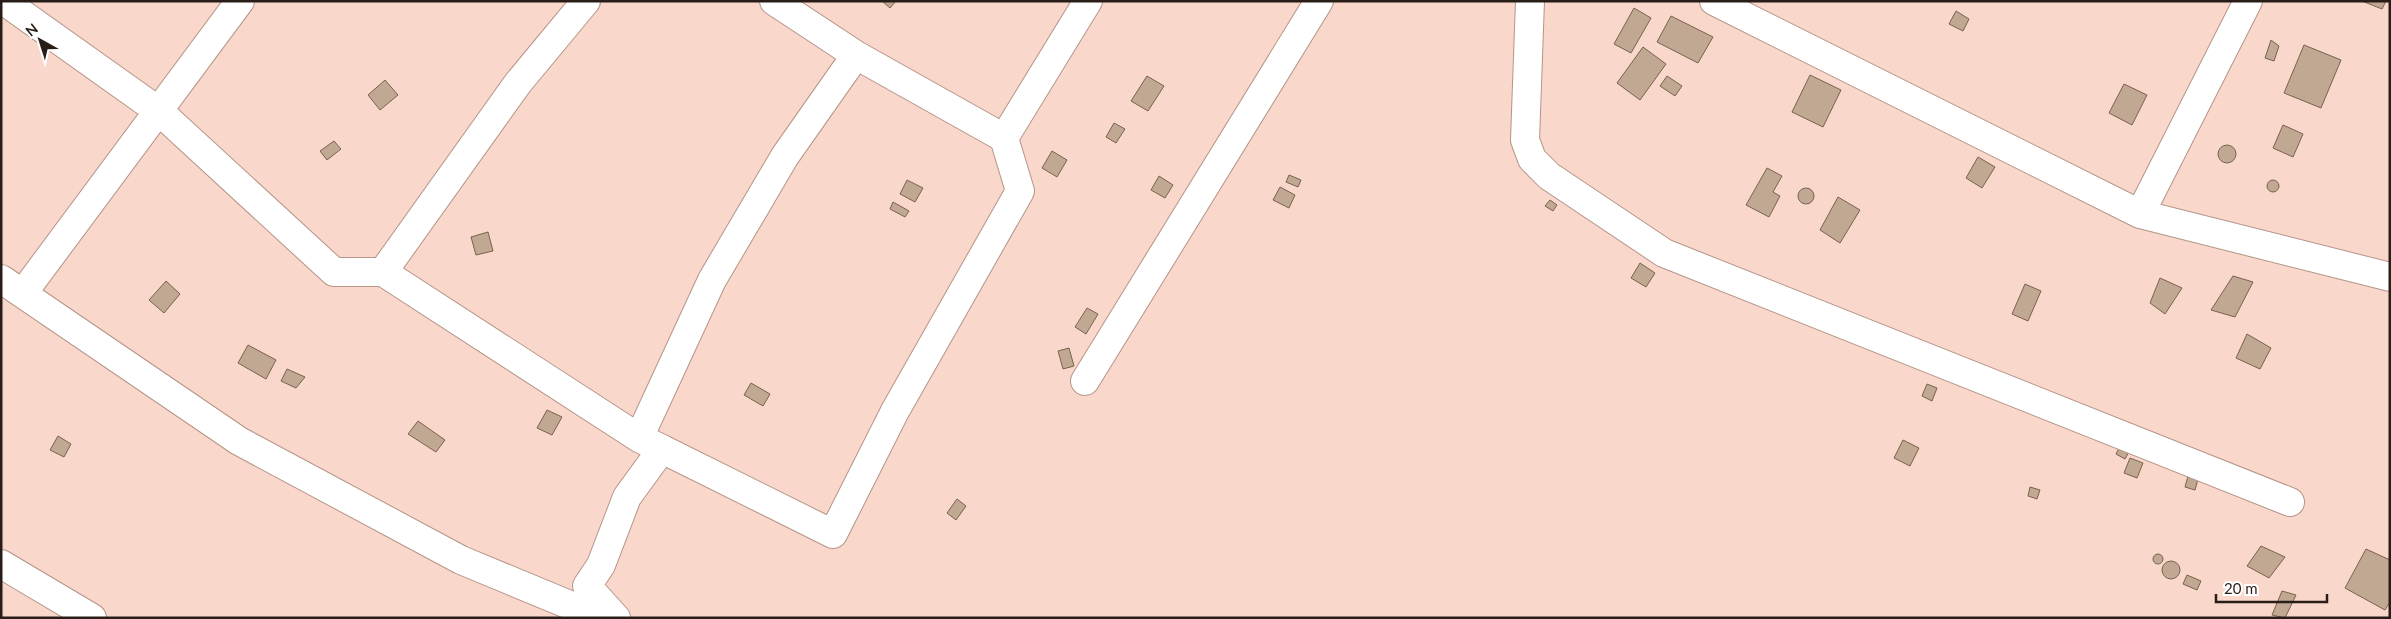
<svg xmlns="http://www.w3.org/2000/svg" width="2391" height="619" viewBox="0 0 2391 619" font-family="Lato,sans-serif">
<rect width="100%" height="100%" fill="#f9d7ca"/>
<path fill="#c1a892" stroke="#79624e" d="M882,1H896L890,8Z
M2362,1H2386L2382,9Z
M1634,8L1651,18L1631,53L1614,44Z
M1956,11L1969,19L1963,31L1949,24Z
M1671,16L1713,37L1698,63L1657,42Z
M2271,40L2279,46L2274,61L2265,58Z
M2304,45L2341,60L2321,108L2284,93Z
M1643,47L1666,64L1640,100L1617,83Z
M1810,75L1841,90L1823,127L1792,112Z
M1147,76L1164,86L1148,111L1131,101Z
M1667,76L1682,86L1675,96L1660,86Z
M385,80L398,95L380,110L368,95Z
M2124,84L2147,95L2132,125L2109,113Z
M1114,123L1125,129L1116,143L1106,137Z
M2283,125L2303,134L2293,157L2273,148Z
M334,141L341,149L327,160L320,151Z
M2218 154a9 9 0 1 1 18 0a9 9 0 1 1-18 0Z
M1052,151L1067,160L1057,177L1042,168Z
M1978,157L1995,167L1982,188L1966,178Z
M1767,168L1782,176L1773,192L1780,196L1769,217L1746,205Z
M1289,175L1301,180L1298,187L1286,182Z
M1159,176L1173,185L1165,198L1151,190Z
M2267 186a6 6 0 1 1 12 0a6 6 0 1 1-12 0Z
M907,180L923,188L915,202L900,194Z
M1280,187L1295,195L1289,208L1273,200Z
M1798 196a8 8 0 1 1 16 0a8 8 0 1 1-16 0Z
M1838,197L1860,210L1840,243L1820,230Z
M1550,200L1557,205L1553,211L1545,206Z
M893,202L909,211L905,217L890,209Z
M488,232L493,251L476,255L471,237Z
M1640,263L1655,273L1646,287L1631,278Z
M2233,276L2253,282L2235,317L2211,310Z
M2160,278L2182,288L2165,314L2150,303Z
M166,281L180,294L164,313L149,300Z
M2025,284L2041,291L2028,321L2012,314Z
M1087,308L1098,314L1086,334L1075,327Z
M2247,334L2271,348L2260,369L2236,358Z
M248,345L276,360L266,379L238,363Z
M1069,348L1074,366L1063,369L1058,351Z
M287,369L305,377L296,388L281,381Z
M751,383L770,394L763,406L744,395Z
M1927,384L1937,388L1932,401L1922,396Z
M547,410L562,417L552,435L537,428Z
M418,421L445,440L436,452L408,434Z
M58,436L71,444L64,457L50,450Z
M1903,440L1919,448L1910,466L1894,458Z
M2121,444L2130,450L2125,459L2116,454Z
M2130,458L2143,463L2137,478L2124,473Z
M2188,476L2198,479L2195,490L2185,487Z
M2030,487L2040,490L2037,499L2028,496Z
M957,499L966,506L956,520L947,513Z
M2261,546L2285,557L2269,578L2247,566Z
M2366,549L2390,560V602L2385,610L2345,588Z
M2153 559a5 5 0 1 1 10 0a5 5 0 1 1-10 0Z
M2162 570a9 9 0 1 1 18 0a9 9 0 1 1-18 0Z
M2187,575L2201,581L2197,590L2183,584Z
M2282,591L2296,595L2285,618L2272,615Z"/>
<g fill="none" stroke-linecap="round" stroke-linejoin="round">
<g stroke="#b49588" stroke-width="30">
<path id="street" d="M4,1L160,112L334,272H383L639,438
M774,1L856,55L1004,138
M1530,1L1525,140L1532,159L1549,176L1664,253L2290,502
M1714,1L2140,214L2390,277
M2140,214L2248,1
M383,272L518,83L586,1
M1,279L239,441L461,560L601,618
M23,293L240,1
M1085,381L1319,1
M662,449L833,534L895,411L1020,191L1004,138L1088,1
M1,564L92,618
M616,618L587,586L601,565L627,497L662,449L639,438L712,280L785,156L856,55"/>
</g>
<use href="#street" stroke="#fff" stroke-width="28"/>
</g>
<rect width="2391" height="619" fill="none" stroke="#291d18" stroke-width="5"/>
<g transform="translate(40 40) rotate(321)" stroke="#ffffff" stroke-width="4" paint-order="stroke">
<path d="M0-4L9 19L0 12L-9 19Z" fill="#291d18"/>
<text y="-8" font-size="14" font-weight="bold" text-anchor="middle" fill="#291d18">N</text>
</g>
<path d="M2216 594v8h111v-8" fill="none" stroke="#291d18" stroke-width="2.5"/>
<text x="2224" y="594" font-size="15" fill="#291d18" stroke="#ffffff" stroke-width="4" paint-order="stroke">20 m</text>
</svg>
